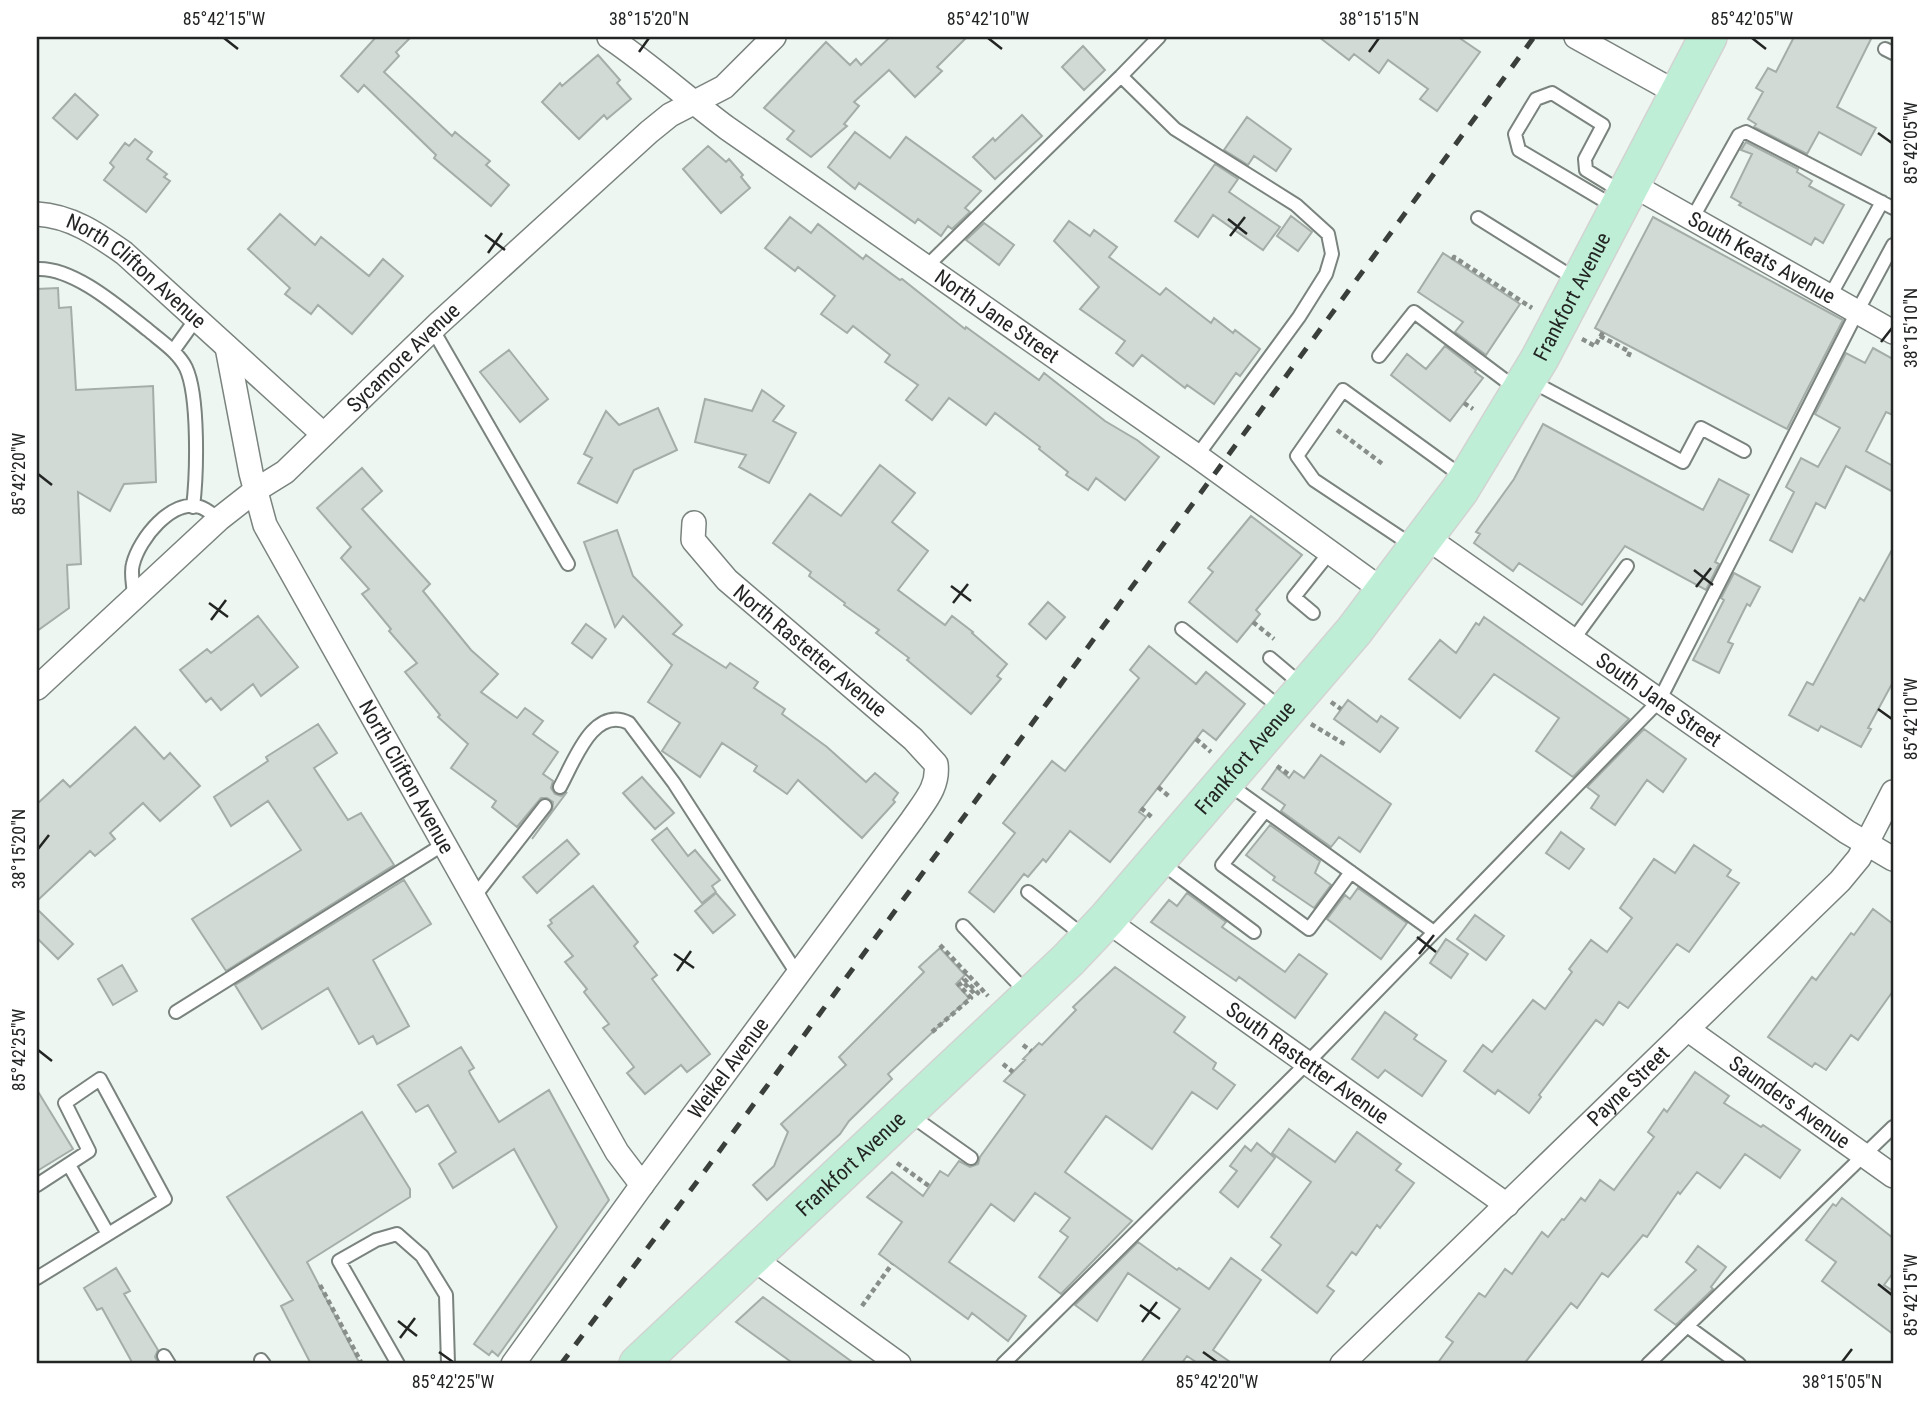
<svg xmlns="http://www.w3.org/2000/svg" width="1930" height="1401" viewBox="0 0 1930 1401" font-family="'Roboto Condensed',sans-serif">
<rect width="100%" height="100%" fill="#edf6f0"/>
<path fill="#d1dad5" stroke="#a5ada8" stroke-width="2" d="M376,37H411L396,52L399,56L384,72L452,136L455,132L490,161L486,165L509,185L491,206L434,158L436,155L364,85L358,92L341,76Z
M890,37H967L937,67L942,71L915,97L889,70L854,102L859,106L844,124L847,126L811,157L787,139L794,131L764,108L826,42L850,65L856,59L861,65Z
M1319,37H1458L1480,52L1437,111L1420,99L1428,89L1388,60L1379,73L1354,54L1349,60Z
M1794,37H1872L1837,107L1876,128L1861,155L1819,132L1807,154L1754,127L1756,124L1748,119L1763,92L1756,88L1768,68L1776,72Z
M1083,46L1105,70L1084,90L1062,67Z
M598,55L620,80L617,83L631,99L607,119L604,115L579,139L542,102L560,83L562,86Z
M75,94L98,115L77,139L53,118Z
M1022,115L1042,136L995,179L973,157L993,138L995,141Z
M1247,117L1291,149L1276,171L1254,156L1248,165L1224,150Z
M855,132L890,158L906,137L981,191L965,208L970,212L952,229L948,226L941,236L918,219L915,223L859,183L855,189L828,167Z
M135,139L152,152L147,159L167,174L164,177L170,181L146,212L104,180L114,167L110,163L125,143L129,146Z
M1746,142L1798,169L1797,172L1812,181L1809,186L1844,205L1823,243L1815,238L1811,245L1739,205L1741,203L1731,197L1752,154L1741,150Z
M708,146L726,162L729,159L743,175L741,177L750,188L721,213L683,169Z
M1215,164L1238,179L1229,192L1280,227L1263,250L1213,215L1198,237L1175,221Z
M280,214L315,245L321,237L369,276L383,259L403,276L352,334L318,305L311,314L285,294L290,288L248,249Z
M1291,216L1312,232L1298,251L1277,236Z
M790,217L811,233L818,224L863,259L866,255L900,280L902,279L965,329L966,327L1039,380L1044,373L1105,421L1137,440L1159,457L1125,500L1096,478L1088,490L1066,475L1068,472L1039,449L1040,447L995,413L986,425L949,398L932,420L906,400L918,385L885,362L890,355L853,326L847,333L821,314L835,296L798,267L795,271L765,248Z
M1653,217L1843,320L1787,429L1595,328Z
M1069,221L1090,236L1094,230L1117,247L1109,257L1160,295L1166,288L1211,323L1214,318L1233,333L1235,330L1260,349L1240,376L1236,373L1214,404L1187,385L1185,388L1142,355L1133,366L1116,353L1125,341L1080,309L1099,287L1054,241Z
M984,223L1014,245L999,265L966,240Z
M1443,253L1520,304L1486,355L1455,332L1463,322L1418,292Z
M58,288L59,308L71,307L76,390L153,386L156,482L124,484L110,511L78,492L81,564L67,565L69,608L37,631V289Z
M1445,346L1476,370L1475,372L1483,378L1450,421L1391,375L1407,354L1426,369Z
M1873,348L1893,359V415L1886,412L1866,451L1893,466V492L1846,466L1825,508L1816,503L1792,552L1770,540L1794,492L1786,487L1801,458L1818,467L1840,428L1815,414L1846,353L1865,363Z
M509,350L548,399L520,422L480,372Z
M762,390L784,406L773,421L796,433L769,483L739,467L746,455L695,442L705,399L752,411Z
M658,408L677,450L634,470L617,503L578,483L592,458L584,454L606,411L619,425Z
M1543,424L1703,510L1719,479L1749,495L1715,562L1719,564L1706,590L1625,546L1582,605L1519,563L1513,571L1474,543L1480,534L1476,532L1514,479Z
M880,465L915,493L892,522L928,551L898,590L945,625L952,616L973,632L972,633L1007,664L997,676L1001,679L971,714L907,660L909,658L876,633L879,630L844,605L845,603L809,576L811,572L773,543L810,494L841,516Z
M362,468L382,491L362,509L430,584L423,591L471,650L498,674L481,692L517,718L525,708L543,721L533,734L558,752L543,774L553,781L551,788L555,794L561,796L567,792L532,839L552,811L553,802L547,798H541L517,827L492,807L496,801L451,768L468,744L438,717L440,715L405,672L417,663L389,631L391,629L362,594L369,589L341,558L351,547L317,508Z
M1251,516L1302,555L1256,610L1260,614L1237,642L1189,602L1213,572L1208,568Z
M617,530L633,576L682,625L673,634L726,668L730,663L758,682L754,688L785,709L782,714L827,747L866,782L875,773L898,793L893,800L895,802L862,838L798,780L787,794L754,771L757,766L722,743L700,777L662,751L680,723L648,702L672,665L623,616L615,627L584,542Z
M1893,548V682L1868,728L1871,729L1861,747L1821,726L1818,731L1789,715L1807,682L1813,685L1860,598L1864,601Z
M1734,573L1760,587L1750,606L1747,604L1728,642L1733,644L1719,673L1693,660L1724,600L1721,598Z
M1048,602L1065,617L1046,639L1029,624Z
M258,616L298,667L261,696L253,684L221,710L211,698L206,702L180,670L207,649L211,653Z
M1484,617L1629,719L1573,777L1536,751L1559,718L1494,674L1460,718L1409,679L1440,640L1456,653L1476,623L1479,625Z
M586,624L606,639L592,658L572,643Z
M1149,646L1196,684L1206,672L1245,704L1216,740L1203,730L1139,812L1146,817L1110,862L1070,831L1046,862L1043,859L1028,877L1024,874L994,912L969,892L1015,833L1003,823L1052,761L1065,771L1139,678L1130,670Z
M1348,700L1377,722L1381,716L1398,728L1380,752L1334,719Z
M318,724L337,753L314,768L348,820L361,813L394,865L226,971L192,919L301,850L268,801L231,826L214,797L268,761L266,757Z
M135,727L164,759L170,753L200,786L160,821L143,803L110,833L115,839L95,856L90,851L37,901V804L63,780L70,787Z
M1644,729L1686,759L1663,792L1647,780L1615,825L1591,808L1599,796L1587,787Z
M1321,755L1391,804L1360,852L1339,837L1331,847L1281,811L1285,805L1262,789L1277,768L1289,778L1294,771L1304,778Z
M642,777L674,813L655,829L623,793Z
M1270,825L1320,861L1315,873L1331,885L1314,908L1273,880L1275,877L1246,855Z
M667,828L688,856L695,850L720,880L712,886L716,892L702,903L652,840Z
M1561,832L1584,849L1569,869L1546,853Z
M567,840L579,854L537,893L523,877Z
M1694,845L1731,870L1727,876L1739,883L1689,952L1677,944L1628,1008L1619,1002L1603,1025L1596,1020L1539,1095L1541,1097L1529,1113L1498,1090L1495,1094L1464,1071L1483,1045L1492,1052L1533,1000L1545,1009L1572,972L1569,969L1591,940L1607,952L1632,918L1620,908L1654,859L1675,873Z
M404,880L431,924L373,960L409,1026L377,1044L373,1036L359,1044L328,988L262,1029L235,985Z
M593,886L638,942L634,946L657,975L652,979L710,1054L687,1072L681,1065L645,1094L627,1073L634,1067L603,1028L609,1024L584,992L587,989L565,962L573,956L548,926L552,923L550,920Z
M1358,888L1407,923L1381,959L1327,919L1345,895L1350,899Z
M716,893L735,915L713,933L695,911Z
M1187,893L1226,922L1222,927L1285,972L1299,954L1327,974L1295,1018L1239,977L1236,981L1151,922L1169,900L1177,906Z
M37,909L73,944L58,959L37,938Z
M1873,909L1893,924V991L1858,1040L1851,1035L1826,1070L1815,1063L1812,1067L1768,1037L1812,977L1816,980L1851,933L1854,935Z
M1475,915L1504,936L1486,960L1457,939Z
M1446,939L1468,954L1451,978L1430,963Z
M940,948L965,975L956,984L969,998L888,1074L892,1079L849,1121L840,1134L767,1200L753,1185L774,1166L788,1132L781,1124L846,1065L839,1057L924,972L919,967Z
M122,965L137,991L113,1005L98,979Z
M1115,967L1185,1017L1174,1032L1216,1063L1213,1069L1235,1085L1217,1109L1192,1092L1152,1149L1106,1116L1065,1172L1132,1221L1061,1294L1039,1277L1068,1237L1060,1231L1070,1218L1035,1193L1014,1221L991,1204L949,1262L1026,1316L1008,1341L972,1313L968,1319L879,1254L902,1222L867,1197L892,1172L923,1196L940,1171L948,1176L959,1161L970,1167L978,1164L980,1157L1025,1095L1004,1081L1025,1060L1023,1059L1039,1043L1042,1045L1076,1010L1073,1007Z
M1385,1012L1417,1035L1414,1039L1446,1061L1422,1096L1385,1070L1378,1078L1352,1059Z
M461,1047L474,1068L469,1071L470,1074L499,1122L549,1090L609,1200L498,1356L492,1351L489,1355L474,1344L557,1227L514,1149L453,1188L439,1164L456,1152L428,1105L416,1112L398,1085Z
M1695,1072L1729,1096L1724,1103L1761,1127L1763,1125L1800,1150L1780,1178L1745,1154L1720,1188L1697,1172L1680,1194L1678,1192L1647,1237L1643,1235L1608,1277L1602,1273L1577,1308L1571,1303L1524,1364H1437L1453,1342L1446,1337L1479,1293L1485,1297L1505,1269L1512,1274L1542,1232L1548,1237L1562,1219L1564,1220L1581,1198L1585,1201L1600,1180L1614,1190L1654,1137L1648,1132L1664,1109L1667,1112Z
M37,1090L73,1149L37,1171Z
M362,1112L410,1189V1197L307,1262L360,1364H311L281,1306L293,1300L227,1197Z
M1289,1129L1335,1162L1357,1132L1401,1164L1396,1170L1414,1183L1380,1228L1377,1225L1356,1255L1352,1252L1327,1286L1334,1291L1317,1313L1262,1270L1281,1245L1271,1237L1311,1182L1272,1153Z
M1257,1143L1275,1158L1238,1207L1220,1192L1237,1171L1230,1166L1245,1146L1251,1151Z
M1842,1198L1893,1238V1273L1884,1285L1893,1291V1334L1822,1281L1836,1262L1806,1240L1833,1204L1836,1206Z
M1138,1242L1177,1270L1179,1268L1209,1289L1231,1258L1261,1280L1213,1350L1233,1364H1199L1187,1356L1181,1364H1140L1180,1309L1128,1273L1097,1321L1075,1305Z
M1698,1246L1726,1267L1711,1287L1713,1289L1676,1325L1655,1310L1696,1270L1686,1262Z
M116,1268L130,1291L124,1294L158,1350L155,1357L159,1364H133L102,1308L97,1310L84,1288Z
M763,1297L855,1364H794L736,1322Z"/>
<g fill="none" stroke-linecap="round" stroke-linejoin="round">
<g stroke="#7a837e" stroke-width="16">
<path id="lane" d="M1159,37L1121,76L1175,129L1296,205L1328,234L1332,254L1326,274L1299,317L1197,456
M1885,49L1893,53
M1615,207L1519,150L1515,134L1536,99L1552,93L1603,125L1585,159L1586,170L1622,192
M1478,218L1577,280
M1692,219L1739,135L1746,132L1893,208
M926,267L1121,76
M37,269C74,267 120,308 148,330C161,341 178,352 186,368C199,396 197,475 193,507
M1830,296L1882,202
M433,330L568,564
M173,351L196,319
M1379,356L1414,312L1518,390
M1531,381L1683,462L1701,428L1744,451
M1413,546L1314,480L1297,456L1343,390L1463,477
M134,597C134,587 130,573 133,564C139,539 172,498 200,507C207,509 214,516 219,519
M1313,613L1294,597L1330,552
M1182,629L1282,709
M1573,640L1627,566
M1270,658L1302,685
M1227,783L1434,932
M560,787C574,762 593,705 629,723L674,783L798,975
M1265,811L1222,865L1309,929L1351,872
M1159,861L1254,932
M1028,892L1085,937
M474,897L545,806
M963,926L1028,994
M176,1012L444,844
M909,1114L971,1158
M69,1165L108,1234
M37,1185L89,1151L65,1103L100,1079L165,1199L37,1278
M1687,1326L1739,1364
M164,1356L169,1364
M261,1360L264,1364
M398,1364L339,1261L376,1240L397,1234L422,1256L446,1295L448,1364
M1003,1364L1307,1063L1659,701L1857,312L1893,245
M1648,1364L1893,1127"/>
</g>
<g stroke="#7a837e" stroke-width="26">
<g id="street">
<path id="s1" d="M609,37C650,65 687,98 727,128L1197,456L1385,592"/>
<path d="M1576,37L1677,93"/>
<path id="s2" d="M1631,184L1893,332"/>
<path id="s3" d="M37,214C71,216 97,234 124,253L323,434"/>
<path id="s4" d="M227,347L251,473L265,525L617,1152L642,1185"/>
<path id="s5" d="M1426,537L1847,832L1893,859"/>
<path id="s6" d="M37,688L219,519L256,490L285,472L438,324L649,132L670,115L724,87L774,37"/>
<path id="s7" d="M1106,920L1507,1205"/>
<path id="s8" d="M1687,1029L1893,1176"/>
<path d="M751,1257L899,1364"/>
<path id="s9" d="M513,1364L642,1185L912,820C924,802 939,787 936,764L913,739L727,580L693,540L694,523"/>
<path id="s10" d="M1342,1364L1840,881L1859,858L1893,792"/>
</g>
</g>
<g stroke="#d3d3d3" stroke-width="40">
<g id="primary">
<path id="s11" d="M638,1364L1068,960L1106,920L1354,631L1460,490L1540,358L1708,37"/>
</g>
</g>
<path stroke="#888e8a" stroke-width="4.5" stroke-dasharray="5 3.5" stroke-linecap="butt" d="M1453,260L1454,257L1532,308
M1600,336L1630,352L1628,357
M1582,339L1595,346L1603,332
M1464,403L1473,409
M1337,430L1384,465
M1253,622L1274,639
M1331,702L1341,709
M1311,724L1346,745
M1196,739L1211,752
M1277,766L1291,776
M1158,787L1171,798
M1141,808L1154,819
M940,945L988,996
M932,1032L971,998L959,985L963,982L976,995L978,993L964,979L968,975
M1023,1045L1031,1051
M1003,1064L1013,1072
M897,1163L929,1186
M320,1285L362,1364
M862,1306L892,1264"/>
<use href="#lane" stroke="#fff" stroke-width="12"/>
<use href="#street" stroke="#fff" stroke-width="23"/>
<use href="#primary" stroke="#beeed5" stroke-width="37"/>
<path stroke="#3b3f3c" stroke-width="5" stroke-dasharray="12 12" stroke-linecap="butt" d="M561,1364L699,1179L1534,37"/>
</g>
<path fill="none" stroke="#222523" stroke-width="2.5" d="M224,38L238,49M988,38L1002,49M1752,38L1766,49M639,52L649,38M1369,52L1379,38M1878,133L1892,143M1228,219L1247,234M485,235L505,250M1230,236L1245,217M488,253L502,233M1881,342L1892,328M38,474L52,485M1694,570L1713,585M951,586L971,601M1696,587L1711,568M209,603L228,617M953,603L968,584M211,620L226,600M1878,709L1892,719M38,849L49,835M1417,937L1436,952M674,954L694,968M1419,954L1434,935M677,971L691,951M38,1050L52,1061M1878,1284L1892,1295M1140,1305L1160,1319M398,1321L417,1336M1142,1322L1157,1302M400,1338L415,1318M439,1352L453,1362M1203,1352L1217,1362M1842,1362L1852,1349"/>
<g text-anchor="middle" stroke-width="5" stroke-linejoin="round" paint-order="stroke">
<g font-size="21" fill="#222523" stroke="#fff">
<text dy="7" stroke="none"><textPath href="#s2" startOffset="150">South Keats Avenue</textPath></text>
<text dy="7" stroke="none"><textPath href="#s3" startOffset="117">North Clifton Avenue</textPath></text>
<text dy="7" stroke="none"><textPath href="#s11" startOffset="1426">Frankfort Avenue</textPath></text>
<text dy="7" stroke="none"><textPath href="#s1" startOffset="478">North Jane Street</textPath></text>
<text dy="7" stroke="none"><textPath href="#s6" startOffset="494">Sycamore Avenue</textPath></text>
<text transform="translate(810 651) rotate(40)" y="7">North Rastetter Avenue</text>
<text dy="7" stroke="none"><textPath href="#s5" startOffset="284">South Jane Street</textPath></text>
<text dy="7" stroke="none"><textPath href="#s11" startOffset="859">Frankfort Avenue</textPath></text>
<text dy="7" stroke="none"><textPath href="#s4" startOffset="471">North Clifton Avenue</textPath></text>
<text dy="7" stroke="none"><textPath href="#s7" startOffset="247">South Rastetter Avenue</textPath></text>
<text dy="7" stroke="none"><textPath href="#s9" startOffset="366">Weikel Avenue</textPath></text>
<text dy="7" stroke="none"><textPath href="#s10" startOffset="399">Payne Street</textPath></text>
<text dy="7" stroke="none"><textPath href="#s8" startOffset="126">Saunders Avenue</textPath></text>
<text dy="7" stroke="none"><textPath href="#s11" startOffset="292">Frankfort Avenue</textPath></text>
</g>
</g>
<rect width="1930" height="1401" fill="none" stroke="#ffffff" stroke-width="77"/>
<rect x="38" y="38" width="1854" height="1324" fill="none" stroke="#222523" stroke-width="2.5"/>
<g font-size="18" text-anchor="middle" fill="#222523">
<text x="224" y="25">85°42'15"W</text>
<text x="649" y="25">38°15'20"N</text>
<text x="988" y="25">85°42'10"W</text>
<text x="1379" y="25">38°15'15"N</text>
<text x="1752" y="25">85°42'05"W</text>
<text transform="translate(1911 143) rotate(-90)" y="6">85°42'05"W</text>
<text transform="translate(1911 328) rotate(-90)" y="6">38°15'10"N</text>
<text transform="translate(19 474) rotate(-90)" y="6">85°42'20"W</text>
<text transform="translate(1911 719) rotate(-90)" y="6">85°42'10"W</text>
<text transform="translate(19 849) rotate(-90)" y="6">38°15'20"N</text>
<text transform="translate(19 1050) rotate(-90)" y="6">85°42'25"W</text>
<text transform="translate(1911 1295) rotate(-90)" y="6">85°42'15"W</text>
<text x="453" y="1388">85°42'25"W</text>
<text x="1217" y="1388">85°42'20"W</text>
<text x="1842" y="1388">38°15'05"N</text>
</g>
</svg>
